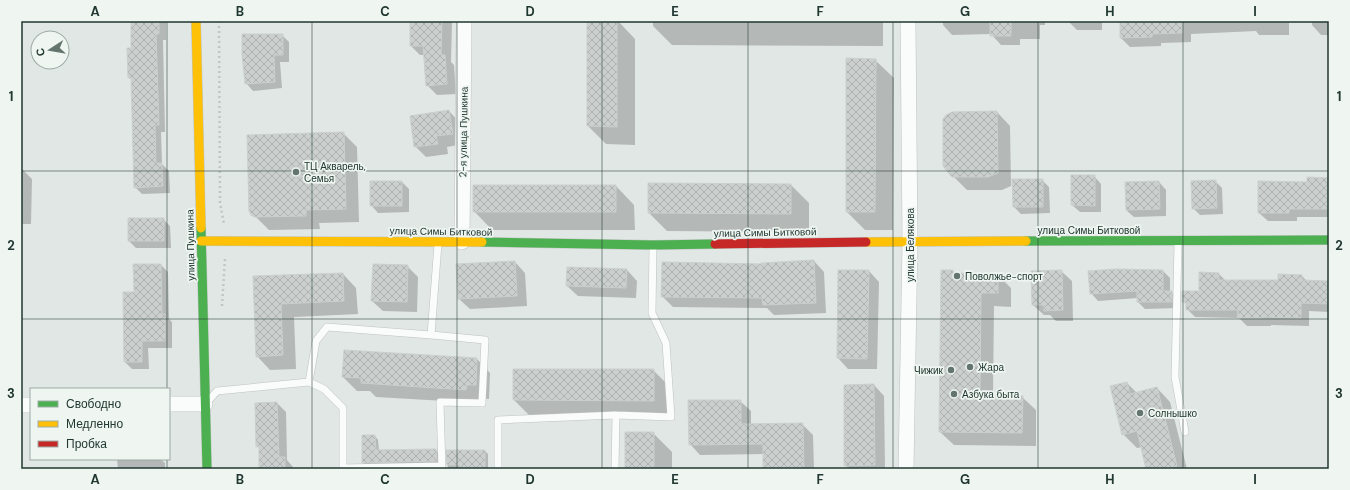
<svg xmlns="http://www.w3.org/2000/svg" width="1350" height="490" viewBox="0 0 1350 490" font-family="'DM Sans',sans-serif">
<defs>
<pattern id="building-cross-hatch" width="8" height="8" patternUnits="userSpaceOnUse"><rect width="8" height="8" fill="#cbd0ce"/><path d="M0 0l8 8M0 8l8-8" fill="none" stroke="#aeb3b1"/></pattern>
</defs>
<rect width="100%" height="100%" fill="#e1e7e4"/>
<path fill="#0003" d="M132,21H166V40H163L165,132H161L162,164L169,171L170,193L142,194L135,187L132,80L129,77L132,49Z
M411,21H452L451,62L454,65L456,94L437,95L427,85L425,55H420L411,46Z
M588,21H618L635,39V145L606,144L588,126Z
M653,21H883V46L672,45L653,26Z
M943,21H1045V25H1040V39H1020V45H1001L991,34L952,35L943,25Z
M1070,21H1102V30H1077L1070,23Z
M1121,21H1289V35H1259L1256,31L1191,34V42L1161,43V46L1130,47L1121,38Z
M1312,21H1329V35H1321L1312,25Z
M282,35L289,42V62H280L282,88L253,91L246,83Z
M875,60L894,78L893,230H865L847,212Z
M449,111L459,122L463,144L447,147L448,154L426,157L415,146Z
M997,112L1010,126L1011,186L1002,190H967L953,176Z
M343,133L357,147L359,222L319,223L320,229L269,230L255,216Z
M21,168L32,179L31,224H21Z
M1094,176L1101,184V212H1080L1072,205Z
M1329,179V217H1297V221H1268L1259,213L1308,183Z
M1042,180L1049,187L1050,213L1021,214L1014,207Z
M1215,181L1222,188L1223,214L1200,215L1193,208Z
M402,182L409,189V212L378,213L371,205Z
M1159,182L1166,190V216L1134,217L1126,210Z
M791,185L809,203V232L667,231L649,213Z
M616,186L634,205L635,230H492L474,211Z
M163,219L170,226L171,248H136L129,241Z
M814,261L824,272L826,313L774,315L767,308L673,307L662,296L762,265Z
M515,262L525,273L527,306L470,309L459,299Z
M161,265L168,272L169,319L172,322V348H148L149,369H132L125,362L124,293H135Z
M407,266L418,277L417,312L383,311L372,301Z
M627,270L637,281L636,298L578,296L567,286Z
M869,271L879,282L877,369H848L838,358Z
M953,271L956,274L998,275L1011,288V307L994,306L993,396L1022,397L1036,410V446L954,445L940,432Z
M1061,271L1072,281L1073,321H1056L1050,315H1044L1033,305Z
M1163,271L1170,278V292L1179,299L1178,308L1145,309L1138,302V298L1098,301L1091,293Z
M343,274L356,288L358,314L294,317L296,369L270,370L257,356L254,277Z
M1219,274L1226,281H1279L1302,276L1307,281L1329,282V312L1309,311V326L1271,325V326H1247L1239,318L1195,317L1187,309V305L1183,301L1200,292Z
M477,359L490,373L489,399L480,398V403L376,397L370,391H357L343,377Z
M653,370L672,389V419L532,418L514,400Z
M1127,383L1137,393L1157,388L1170,402L1187,469H1137L1147,467L1142,447L1137,448L1123,434Z
M874,385L884,396L885,469H849L845,465Z
M740,401L751,411V425L802,424L813,435L814,469H764V454L700,455L690,444Z
M277,403L286,412L287,460L293,467L294,469H260V449L257,446Z
M653,433L672,452V469H626Z
M375,436L378,440L379,451L436,450L439,454L440,464L366,466L363,462Z
M447,451H485L488,454V469H448Z
M117,459H160L165,463V469H118Z"/>
<path fill="url(#building-cross-hatch)" stroke="#cad0cd" d="M131,21H159V34H156L159,125H155L156,163H162L163,186L134,188L131,78H128L127,48H131Z
M410,21H442L441,55H445L447,84L426,86L423,46H410Z
M587,21H617V127L587,126Z
M990,21H1011V36H990Z
M1120,21H1182V33L1152,34V37L1120,38Z
M242,34H283V55H274L275,82L245,84L242,55Z
M846,58L876,59L875,212H846Z
M449,110L453,134L436,136L438,144L414,147L410,116Z
M997,111L998,173L988,177H952L943,166V119L946,115L952,112Z
M344,132L346,209L306,210V216L254,217L251,215L249,211L247,135Z
M1071,175H1095V206L1071,205Z
M1307,177L1329,178V209H1289V213H1258V181L1307,182Z
M1012,179H1043V207H1013Z
M1216,180L1217,208L1192,209L1191,181Z
M370,181H402V206H370Z
M1159,181L1160,209L1126,210L1125,182Z
M648,183L791,184V214L648,213Z
M473,185H616V212H473Z
M128,218H164V241H128Z
M814,260L816,303L763,305L762,298L661,297L662,262L761,264V263Z
M515,261L517,296L458,299L456,264Z
M133,264H161L162,314H165V341H142V362H124L123,292H134Z
M373,264L408,265L407,302L371,301Z
M567,267L627,269L626,288L566,286Z
M1116,269L1163,270V291H1172V302H1137V291L1090,294L1088,271Z
M838,270H869L867,359L837,358Z
M941,270H953V273L998,274V293H981L980,395L1023,396L1022,433L939,432Z
M1062,270L1063,310L1044,311V305H1032L1031,271Z
M1199,272L1219,273V280H1278V274L1302,275V280L1329,281V304L1301,303V318L1263,317V318H1237L1238,310H1186V302H1182V291H1199Z
M343,273L344,301L281,304L283,355L256,357L253,276Z
M344,350L477,358L476,385H467L466,390L361,383V378L342,377Z
M513,369H654V401L513,400Z
M1127,382L1130,394L1157,387L1177,466L1164,469H1146L1137,431L1122,435L1110,386Z
M874,384L875,465L844,466V385Z
M688,400H741V424L803,423L804,469H763V444L689,445Z
M277,402L279,457H285V469H259V446L256,447L255,403Z
M625,432H654V469H625Z
M362,435H375L376,450L436,449L437,461L362,463Z
M446,450H485V469H460V465H447Z"/>
<g fill="none" stroke-linecap="round" stroke-linejoin="round">
<g stroke="#bec3c1" stroke-width="8">
<path id="lane" d="M1178,243L1175,377L1185,432
M438,244L431,335L485,340L482,403L440,402L442,469
M309,382L316,341L327,327L431,335
M210,399L217,391L309,382L324,389L343,408V469
M343,468L442,466
M498,469V420L616,415
M615,469L616,415L671,417L666,343L652,313L653,247"/>
</g>
<g stroke="#bec3c1" stroke-width="16">
<path id="street" d="M462,242L464,21
M169,404H205
M21,405H31
M906,469L910,241L908,21"/>
</g>
<g stroke="#bec4c1" stroke-width="10">
<path id="fast" d="M201,228L207,469
M1026,241L1329,240
M482,242L653,245L715,244"/>
</g>
<g stroke="#bec4c1" stroke-width="10">
<path id="slow" d="M196,21L201,228
M201,241L482,242
M866,242L1026,241"/>
</g>
<g stroke="#bec4c1" stroke-width="10">
<path id="jam" d="M715,244L866,242"/>
</g>
<path stroke="#bfc7c4" stroke-width="2.5" stroke-dasharray="2 3" stroke-linecap="butt" d="M219,21L220,203L224,224
M222,306L225,259"/>
<use href="#lane" stroke="#fafbfb" stroke-width="7"/>
<use href="#street" stroke="#fafbfb" stroke-width="15"/>
<use href="#fast" stroke="#4caf50" stroke-width="9"/>
<use href="#slow" stroke="#ffc107" stroke-width="9"/>
<use href="#jam" stroke="#c62828" stroke-width="9"/>
</g>
<path fill="none" stroke="#213731" stroke-width="1" stroke-opacity="0.55" d="M167,21V389M312,21V469M457,21V469M602,21V469M748,21V469M893,21V469M1038,21V469M1183,21V469M21,171H1329M21,319H1329M167,459V469"/>
<g fill="#647570" stroke="#eff6f2" stroke-width="1.5">
<circle cx="296" cy="172" r="4"/>
<circle cx="957" cy="276" r="4"/>
<circle cx="970" cy="367" r="4"/>
<circle cx="951" cy="370" r="4"/>
<circle cx="954" cy="394" r="4"/>
<circle cx="1140" cy="413" r="4"/>
</g>
<g text-anchor="middle" stroke-width="3.5" stroke-linejoin="round" paint-order="stroke">
<g font-size="10" fill="#213731" stroke="#eff6f2">
<text transform="translate(463 132) rotate(-89)" y="4">2-я улица Пушкина</text>
<text x="1089" y="234">улица Симы Битковой</text>
<text transform="translate(441 231) rotate(1)" y="4">улица Симы Битковой</text>
<text transform="translate(765 232) rotate(-1)" y="4">улица Симы Битковой</text>
<text transform="translate(190 245) rotate(-91)" y="4">улица Пушкина</text>
<text transform="translate(910 245) rotate(-90)" y="4">улица Белякова</text>
</g>
<g font-size="10" fill="#213731" stroke="#eff6f2" text-anchor="start">
<text x="304" y="170">ТЦ Акварель,<tspan x="304" dy="12">Семья</tspan></text>
<text x="965" y="280">Поволжье-спорт</text>
<text x="978" y="371">Жара</text>
<text x="943" y="374" text-anchor="end">Чижик</text>
<text x="962" y="398">Азбука быта</text>
<text x="1148" y="417">Солнышко</text>
</g>
</g>
<rect width="1350" height="490" fill="none" stroke="#eff6f2" stroke-width="44"/>
<rect x="30" y="388" width="140" height="72" fill="#eff6f2" stroke="#9daaa5"/>
<rect x="38" y="401" width="20" height="6" fill="#4caf50" stroke="#9daaa5"/>
<text x="66" y="408" font-size="12" fill="#213731">Свободно</text>
<rect x="38" y="421" width="20" height="6" fill="#ffc107" stroke="#9daaa5"/>
<text x="66" y="428" font-size="12" fill="#213731">Медленно</text>
<rect x="38" y="441" width="20" height="6" fill="#c62828" stroke="#9daaa5"/>
<text x="66" y="448" font-size="12" fill="#213731">Пробка</text>
<g transform="translate(50 50) rotate(258)"><circle r="19" fill="#eff6f2" stroke="#9daaa5"/>
<path d="M0-3L7 15L0 10L-7 15Z" fill="#647570"/>
<text y="-6" font-size="11" font-weight="bold" text-anchor="middle" fill="#213731">С</text>
</g>
<rect x="22" y="22" width="1306" height="446" fill="none" stroke="#213731" stroke-width="1.5"/>
<g font-size="13" text-anchor="middle" font-weight="bold" fill="#213731">
<text x="95" y="16">A</text>
<text x="240" y="16">B</text>
<text x="385" y="16">C</text>
<text x="530" y="16">D</text>
<text x="675" y="16">E</text>
<text x="820" y="16">F</text>
<text x="965" y="16">G</text>
<text x="1110" y="16">H</text>
<text x="1255" y="16">I</text>
<text x="11" y="101">1</text>
<text x="1339" y="101">1</text>
<text x="11" y="250">2</text>
<text x="1339" y="250">2</text>
<text x="11" y="398">3</text>
<text x="1339" y="398">3</text>
<text x="95" y="484">A</text>
<text x="240" y="484">B</text>
<text x="385" y="484">C</text>
<text x="530" y="484">D</text>
<text x="675" y="484">E</text>
<text x="820" y="484">F</text>
<text x="965" y="484">G</text>
<text x="1110" y="484">H</text>
<text x="1255" y="484">I</text>
</g>
</svg>
